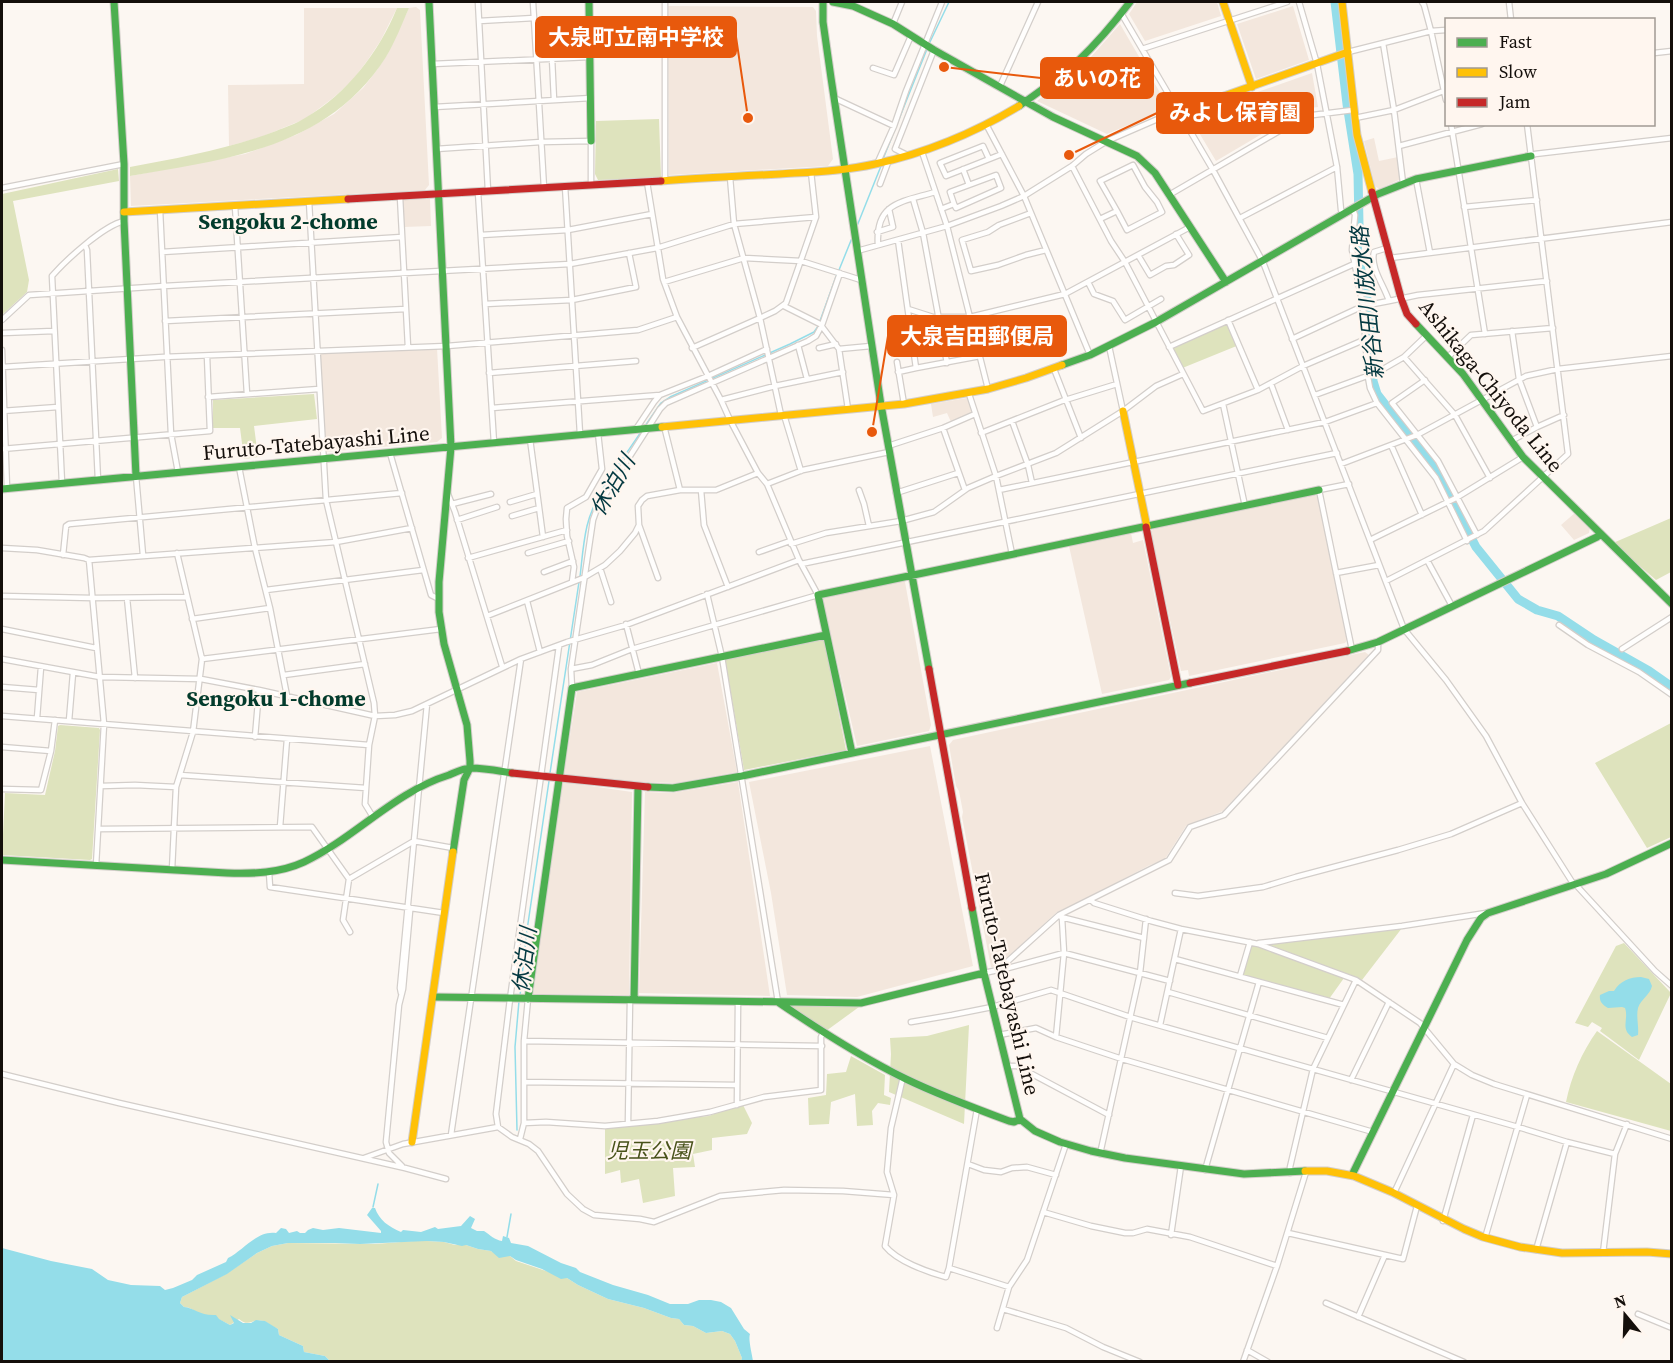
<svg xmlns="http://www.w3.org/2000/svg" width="1673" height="1363" viewBox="0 0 1673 1363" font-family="'Source Serif 4','Noto Sans JP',serif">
<rect width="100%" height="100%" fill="#fcf7f2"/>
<path fill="#f3e7dd" d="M1137,2H1217L1221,16L1145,41L1129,14Z
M668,6L813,7L816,11L817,36L833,159L828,166L669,175Z
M1293,6L1309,60L1256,79L1237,24Z
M416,7L420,10L429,185L425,190L131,206L130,176L245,154L296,135L334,114L363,88L377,70L387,55L409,8Z
M304,8H397L381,40L367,61L352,81L333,98L305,119L261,137L229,146L228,85L304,84Z
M1120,24L1169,108L1107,134L1037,101L1090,58Z
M1312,73L1318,107L1304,109L1216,161L1189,116Z
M1374,138L1379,161L1398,157L1401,179L1379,189L1375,186L1364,141Z
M430,199L431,226L404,227L403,201L405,200Z
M437,348L442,438L437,442L325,452L320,355L322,353Z
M967,398L973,411L972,413L951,422L947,413L933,417L931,404Z
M1314,495L1318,497L1347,640L1345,643L1189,676L1188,670L1181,671L1151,532L1154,528Z
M1576,512L1590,527L1589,533L1574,540L1561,525Z
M1131,533L1133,543L1143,540L1171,677L1169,680L1102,694L1069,546Z
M903,580L905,582L931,725L929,731L857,746L822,597Z
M1365,652L1369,655L1223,811L1186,826L1165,859L1148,866L1084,900L1057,912L997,967H991L962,817L963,812L959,791L956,786L949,745L953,740Z
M717,663L737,772L675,783L639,782L564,774L577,692Z
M930,746L973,966L857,997L787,995L771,893L749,782Z
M563,782L632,792L629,995L533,994Z
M738,782L770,996L639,993L645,792L672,793Z"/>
<path fill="#dee3bd" d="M397,8H409C402,24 395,42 386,57C328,148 228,159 130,176V167C179,158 229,149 276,131C285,127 296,124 305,118C347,94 379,52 397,8Z
M659,119L661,177L598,180L595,174L596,121Z
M118,169L119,181L13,201L29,280L27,292L2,315V194Z
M1228,320L1239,345L1180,369L1169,347Z
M314,394L317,419L254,426L258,457L244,459L240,428H213V400Z
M1671,518V572L1656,580L1613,543Z
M824,639L846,750L744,770L725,659Z
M1671,723V837L1647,848L1595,763Z
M60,725L99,728L100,730L92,859L90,860L2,855L5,793L45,795L55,751L58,726Z
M1402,928L1362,980L1264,943Z
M1624,943L1671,993L1639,1060L1600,1031L1602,1028L1592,1022L1588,1027L1575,1023L1616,946Z
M1252,944L1259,946L1344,978L1329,999L1241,977Z
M784,1002L859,1007L826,1031Z
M969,1025L964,1124L889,1092L891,1054L890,1038L927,1036Z
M1597,1031L1671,1084V1131L1566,1102C1571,1077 1582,1052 1597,1031Z
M851,1056L885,1075L884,1095L891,1098L890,1105L878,1103L872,1111L873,1125L857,1126L855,1094L831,1102L829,1124L809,1125L808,1098L826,1095L827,1074L846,1072Z
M742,1103L752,1123L747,1134L712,1138V1150L693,1154L695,1167L673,1168L675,1196L643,1203L639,1179L621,1183L620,1170L605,1174V1126L709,1116Z
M414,1241H427L444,1242L455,1245H466L478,1249L491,1251L499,1256H510L516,1261L567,1278L578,1285L608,1299L644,1308L671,1318L679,1319L684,1325L693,1326L706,1333L722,1331L730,1334L735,1341L742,1358L741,1362L330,1361L325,1356L304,1352L303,1346L279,1335L278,1329C273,1327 268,1323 264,1321C253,1318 249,1328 239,1319L230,1325C217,1317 209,1318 197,1312C192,1310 190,1307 184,1307L180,1303L182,1297L226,1274L257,1253L272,1246L288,1243L375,1244Z"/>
<path fill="#94dde9" d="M1641,977L1649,979L1652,986C1650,995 1641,999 1638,1008C1636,1017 1639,1026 1638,1035L1632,1037C1620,1029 1629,1019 1625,1008L1622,1007L1608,1008C1603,1005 1599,1002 1600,995L1609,991H1614C1620,981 1630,977 1641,977Z
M372,1208H375C379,1220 389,1227 401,1232L403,1230L421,1232L435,1227L438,1229L461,1226L470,1216L475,1219L471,1228L477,1231H484C490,1235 495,1240 502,1241L503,1236L509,1238L511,1243L528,1246L561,1263L576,1268L580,1272L613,1285L648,1295L670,1304H688L699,1300H711L721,1302L731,1308L744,1329L750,1334C748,1339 752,1354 753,1361H741L742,1358L735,1341L730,1334L722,1331L706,1333L693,1326L684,1325L679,1319L671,1318L644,1308L608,1299L578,1285L567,1278L561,1279L542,1269L516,1260L510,1256L499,1258L491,1251L478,1249L466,1245L462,1246L444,1242L427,1241L360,1244L335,1243H288L272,1246L257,1253L227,1274L182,1297L180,1303L184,1307C195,1308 200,1316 216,1315L219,1319L230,1325L234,1323L230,1315L243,1323H251L256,1320L265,1321L278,1329L279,1335L303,1346L304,1352L325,1356L330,1361H2V1248L51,1261L92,1269L108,1280L131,1285L160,1286L165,1290L173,1288L192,1280L197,1275L226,1262L228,1258C243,1251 257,1230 276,1233L281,1228L286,1229L289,1233L297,1231L300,1233H305L308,1230L313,1228L323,1230L339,1228L381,1233V1231L367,1215Z"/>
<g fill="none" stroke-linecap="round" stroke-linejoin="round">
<path stroke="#94dde9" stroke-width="1.5" d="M929,44L949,2
M883,159L927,49
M857,226L881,166
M839,270L852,238
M820,321L837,274
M645,426L661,403L670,397L790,344L814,332L819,325
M580,577C582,560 583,543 587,526C594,495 623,459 641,432
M550,773L579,582
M520,996L526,937L549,781
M517,1130L515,1047L519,1001
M373,1207L378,1184
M507,1237L511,1214"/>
<path stroke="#94dde9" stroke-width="9" d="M1335,2L1347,104L1358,174L1359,224L1357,252L1369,308L1373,381L1377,394L1436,470L1476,547L1518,599L1537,610L1558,616L1594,640L1649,671L1672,687"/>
<g stroke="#d3ceca" stroke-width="7">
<path id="street" d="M478,2L488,191
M533,2L544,188
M665,2V181
M1299,2L1317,64L1337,167L1341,210L1344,214
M1422,2L1424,5L1431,31L1446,100
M1509,2L1511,20
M1121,13L1213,170L1263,262L1404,629L1446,680L1486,736L1522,803L1574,885
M479,21L534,18
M893,24L902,2
M535,38L589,35
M1383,43L1394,110L1403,183
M1142,49L1287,2
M1348,52L1431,31L1446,30
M1654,53L1672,51
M552,58L554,100
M432,64L590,57
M873,68L894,75L911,36
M1000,86L1038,2
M834,98L894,126
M434,107L591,98
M1355,118L1394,110L1446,90
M1451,124L1485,334
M987,126L1024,196L1090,355
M1399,146L1482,124
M436,149L541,142L591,141V185
M922,152L947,226L988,389
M907,155L895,149L934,50
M1531,156L1535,154L1672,138
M989,159L983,146L940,163L946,176L1002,154
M877,164L894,126L906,91L942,2
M1072,166L1111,241L1125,262L1203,411L1258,390L1303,366L1366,339
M963,169L969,185
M730,177L734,224L760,318L781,415
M1416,179L1430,253
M880,184L889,160
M565,186L580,434
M2,188L124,164
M478,192L494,443
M1169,195L1305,116L1353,110
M400,197L408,347
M913,199L923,233L947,363
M235,206L247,394
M1464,207L1537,200
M941,209L954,204L950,192L996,175L1001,188L956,208L954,204
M1353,209L1355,215L1352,250L1363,306L1368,377L1370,388L1377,403L1436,478L1467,541
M160,210L171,434L178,472
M1031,213L999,225L988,232L962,240L971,271L998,265L1026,255L1046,250
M1240,218L1337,167
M1100,219L1117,211L1100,181L1133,165L1145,187L1157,202L1162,212L1127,230L1117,211
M877,232L893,227L889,209
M481,235L568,230L652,214
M898,240L916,368L980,356
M85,245L87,250L98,480
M878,245C875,202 902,202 935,192
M1387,248L1374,252C1370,268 1384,285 1389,301L1418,295L1547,281
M857,251L947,226L1001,206L1024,196L1072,166L1086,154L1107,141L1174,112H1179
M162,252L402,237
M1138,255L1150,275L1166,266L1174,265L1189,255L1176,234
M1390,258L1672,222
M664,282L744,258L801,261L861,280
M1088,282L1094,294L1113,301L1125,320L1161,299
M485,304L572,300L636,287L629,253
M784,306L820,324L839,349L848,409
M908,309L933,317H970L1065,294L1190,227
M2,320L29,295L164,286L570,264L657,248L734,224L816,217
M1228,320L1258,390
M165,321L406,309
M1512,331L1519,379L1537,427
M2,333L54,331
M1292,339L1363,306L1389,301
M798,345L807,379
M1109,346L1123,411
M1169,347L1354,264
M692,348L760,318L775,311L786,303L816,217L811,172
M819,348L836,344
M839,349L871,346
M2,350L7,488
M1404,357L1455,415L1490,478
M1448,357L1471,335L1553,328
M897,362L904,404
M2,367L163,357L447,346L638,330L677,317
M1054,369L1081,438
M898,372L916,368
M489,373L636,361
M1425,380L1392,403L1438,461L1477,535
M1271,384L1288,430
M969,394L996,476L1012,554
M1315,395L1378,372L1404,357L1426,336
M208,397L319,389
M721,400L775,386L843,372
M1223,404L1245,506
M492,408L660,395
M2,411L58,407
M784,415L801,471
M1012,421L1028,465L1032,483
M664,426L680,490
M943,428L965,490
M636,429L654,402L660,395L708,376L767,349
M981,433L1062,401L1117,384
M530,439L543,537
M1511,441L1537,427L1564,415
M1391,445L1422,515
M888,446L943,428L975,414
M2,449L210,431L207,356
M390,453L431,595L439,599
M1341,464L1417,435L1526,376L1558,369L1672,356
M239,467L255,548L270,608L287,696
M136,476L143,555
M62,483L52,276C66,260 103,226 124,221
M767,484L803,470L889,452
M1349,484L1319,490L1352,650
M701,490L704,525L728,587
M859,490L864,504L869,526
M999,490L1325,422L1377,403
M896,493L958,473
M448,494L455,512L502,666
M510,502L537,494
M452,504L491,494
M512,516L539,508
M457,520L497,507
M639,525L658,578
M1370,540L1456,498L1523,457
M791,544L826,533L901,521L934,512L968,488L996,476L1056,453L1123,411L1156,386L1183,374
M2,548L37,550L84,558L89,560L336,542L412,528
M759,552L790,541
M528,553L569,541
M63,555L66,526L69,524L402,493
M468,558L567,530
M89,560L104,724L96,866
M1427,560L1452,606
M801,564L1337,453
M600,568L611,602
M544,572L573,561
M1336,573L1379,565
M1386,581L1484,531L1568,454L1527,124
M572,582L574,567L567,536L566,519L567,508L586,497L602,469L598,433
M266,590L423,570
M707,594L722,657L778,1002
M2,596L92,598L187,597
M127,598L135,678
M527,601L540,652
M487,616L583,578L605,565L620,551L635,533L639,525L638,506L642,500L647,496L680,490H716L758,473
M192,619L270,608
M626,624L639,674
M1559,625L1588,645L1639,672L1672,695
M2,629L96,648
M1622,649L1672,617
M2,659L100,677L201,679L259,690L375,716L374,703L326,500L309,201
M202,659L441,629
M571,669L592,665L632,649L818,595L799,560L767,484L758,473L730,420L721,400L677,317L663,279L647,182
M284,675L365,664
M2,687L39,690
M572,688L571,669L593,520L598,506L660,409L666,403L808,341L816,336L822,325L840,273
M2,716L369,745
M37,718L41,667
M69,721L73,673
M255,737L259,690
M2,747L51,751
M180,775L366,788
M101,786L135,785L176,787
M2,789L41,790L51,751L55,720
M373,817L365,804L369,745L375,716L395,715L412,711L521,659L567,642L626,625L799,560
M280,827L287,739
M99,829L312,827L349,879L343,920L350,932
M172,870L176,787L193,732L202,659L177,553
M269,872L270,887L444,913
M349,879L414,841L453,848
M1576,885L1655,971L1672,986
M1175,893L1198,896L1263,887L1296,877L1398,850L1451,834L1522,803
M1091,900L1094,903L1151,921L1181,929L1258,944L1356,980L1420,1023L1454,1064L1472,1075L1494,1084L1672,1139
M1061,917L1144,938
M1259,943L1402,926L1486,913
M1175,959L1344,1005
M1003,966L1008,968L1064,953L1170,981
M984,973L998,970L1059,915L1169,860L1190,827L1224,815L1378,650V642
M1240,976L1250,942
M1168,992L1328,1038
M401,993L400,988L427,704
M528,999L524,1041V1123L546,1122L605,1126L658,1121L710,1112L764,1097L821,1090V1037L823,1033
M911,1022L952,1015L992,1007L1051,990L1133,1018L1518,1127L1567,1142L1615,1154
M1160,1025L1181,929
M999,1035L1036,1028L1056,1037L1122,1059L1373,1132
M1056,1037L1064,953L1062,918
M524,1041L822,1046
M1007,1066H1017L1109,1115
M2,1074L119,1103L405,1168L446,1179
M903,1077L891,1128L887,1172L894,1195L885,1246C897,1261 927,1272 946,1277L949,1268L977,1109
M1351,1080L1389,1002
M524,1082L737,1085
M737,1105L738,1002
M628,1123L630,1000
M498,1127L496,1114L510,999L559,646
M451,1135L521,659
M520,1139L524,1123
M1100,1154L1140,973L1146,919
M364,1158L403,1144L498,1127L512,1137L529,1144L538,1151L567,1194L583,1209L594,1215L640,1219L654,1222L720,1196L784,1190L843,1191L894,1195
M968,1164L984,1170L1001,1172L1012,1168L1027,1167L1056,1175
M402,1166L389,1153L386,1142L399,1005L403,989L410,911L409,907
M1205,1170L1259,982
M1290,1173V1167L1313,1069L1356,980
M1394,1193L1454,1064
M1043,1212L1091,1226L1125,1233H1133L1147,1229L1190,1237L1277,1266
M1443,1221L1473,1115
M1288,1233L1403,1259L1417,1206
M1171,1235L1181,1166
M1485,1238L1527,1095
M1536,1250L1567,1142
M1603,1253L1615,1154L1627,1124
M949,1268L1009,1287
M1326,1303L1464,1362
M1003,1309L1066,1328L1103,1347L1140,1362
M1638,1314L1672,1328
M1358,1317L1385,1255
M997,1328L1009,1287L1027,1260L1066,1144
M1247,1350L1268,1362
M1243,1362L1277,1266L1306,1172"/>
</g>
<g stroke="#d3ceca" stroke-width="9">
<path id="fast" d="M114,2L124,164V221L136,476
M429,2L451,447L439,582V612L444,644L467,725L470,761V768L464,780L453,852
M589,2L591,141
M823,2V22L831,78L881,405L929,669
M833,2L853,6L893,24L934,50L1053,117L1137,156L1155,173L1226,282
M1019,106C1039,92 1059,78 1078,61C1097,43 1114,23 1130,2
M1416,324L1463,374L1523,457L1672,604
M1062,365L1090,355L1156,322L1378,194L1416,179L1531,156
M2,489L662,427
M1347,651L1378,642L1597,537L1600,534
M852,753L818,595L1319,490
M648,787L673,788L742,776L1190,683
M2,860L227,873C253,874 280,873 304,862C355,838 394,792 449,775C456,772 464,768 471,768C484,768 499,771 512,773
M972,908L984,973L1020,1119L1035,1131L1060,1142L1091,1151L1125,1158L1244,1174L1305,1171
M433,997L861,1003L984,973
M528,999L572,688L826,635
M634,1000L638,787
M778,1002C819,1030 861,1057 906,1079C939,1095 974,1108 1009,1121L1014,1122L1020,1119
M1352,1175L1467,940L1481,918L1488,913L1606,874L1672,843"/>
</g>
<g stroke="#d3ceca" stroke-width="9">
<path id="slow" d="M1223,2L1252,87
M1342,2L1357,135L1372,192
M1179,112L1348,52
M661,181C700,178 740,176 780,174C811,172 844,171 875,164C926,153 974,133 1019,106
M124,212L348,199
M1123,411L1147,527
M662,427L904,404L988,389L1026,378L1062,365
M412,1142L453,852
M1305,1171H1327L1354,1176L1392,1192L1464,1229L1483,1237L1520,1247L1562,1253L1647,1252L1672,1254"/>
</g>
<g stroke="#d3ceca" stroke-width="9">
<path id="jam" d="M1372,192L1401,298L1407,314L1416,324
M348,199L661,181
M1146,527L1178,685
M929,669L972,908
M1190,683L1347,651
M512,773L648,787"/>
</g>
<use href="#street" stroke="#fffefd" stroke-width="4.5"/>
<use href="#fast" stroke="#4caf50" stroke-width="7"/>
<use href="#slow" stroke="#ffc107" stroke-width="7"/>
<use href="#jam" stroke="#c62828" stroke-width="7"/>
</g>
<g text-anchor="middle" stroke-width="4.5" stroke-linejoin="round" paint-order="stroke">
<g font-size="21" fill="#140f0b" stroke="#fff6ef">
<text transform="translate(1491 386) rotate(51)" y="7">Ashikaga-Chiyoda Line</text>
<text transform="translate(316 443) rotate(-5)" y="7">Furuto-Tatebayashi Line</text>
<text transform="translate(1007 984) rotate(77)" y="7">Furuto-Tatebayashi Line</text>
</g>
<g font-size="21" font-style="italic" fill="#48521a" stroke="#fff6ef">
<text x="649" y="1158">児玉公園</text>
</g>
<g font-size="22" font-weight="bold" fill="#033b2c" stroke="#fff6ef">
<text x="288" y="229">Sengoku 2-chome</text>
<text x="276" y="706">Sengoku 1-chome</text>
</g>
<g font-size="22" font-style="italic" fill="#043941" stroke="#fff6ef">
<text transform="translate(1367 303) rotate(-96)" y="8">新谷田川放水路</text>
<text transform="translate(612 485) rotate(-60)" y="8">休泊川</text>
<text transform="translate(524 960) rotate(-83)" y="8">休泊川</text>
</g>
</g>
<path fill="none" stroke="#e8590c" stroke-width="2" d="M748 118L736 37M944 67L1041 78M1069 155L1157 113M872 432L888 336"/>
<g fill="#e8590c" stroke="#fff6ef" stroke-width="2">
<circle cx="748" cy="118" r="6"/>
<circle cx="944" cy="67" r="6"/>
<circle cx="1069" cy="155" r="6"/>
<circle cx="872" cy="432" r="6"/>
</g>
<g fill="#e8590c" stroke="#e8590c" stroke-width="2">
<rect x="536" y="17" width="200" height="40" rx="6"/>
<rect x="1041" y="58" width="112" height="40" rx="6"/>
<rect x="1157" y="93" width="156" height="40" rx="6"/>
<rect x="888" y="316" width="178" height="40" rx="6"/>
</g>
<g font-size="22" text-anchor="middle" font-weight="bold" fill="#fff">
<text x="636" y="45">大泉町立南中学校</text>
<text x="1097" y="86">あいの花</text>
<text x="1235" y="120">みよし保育園</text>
<text x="977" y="344">大泉吉田郵便局</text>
</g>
<rect width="1673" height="1363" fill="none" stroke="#140f0b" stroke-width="6"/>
<rect x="1445" y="18" width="210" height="108" fill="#fff6ef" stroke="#a19a94" stroke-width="1.5"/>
<rect x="1457" y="38" width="30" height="9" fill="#4caf50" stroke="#a19a94" stroke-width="1.5"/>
<text x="1499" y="48" font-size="18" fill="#140f0b">Fast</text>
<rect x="1457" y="68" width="30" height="9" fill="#ffc107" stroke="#a19a94" stroke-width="1.5"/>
<text x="1499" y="78" font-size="18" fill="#140f0b">Slow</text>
<rect x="1457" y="98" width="30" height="9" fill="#c62828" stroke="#a19a94" stroke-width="1.5"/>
<text x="1499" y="108" font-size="18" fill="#140f0b">Jam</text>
<g transform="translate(1625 1315) rotate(341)" stroke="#fff6ef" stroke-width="4.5" paint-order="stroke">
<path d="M0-4.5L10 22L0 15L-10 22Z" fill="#140f0b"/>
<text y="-9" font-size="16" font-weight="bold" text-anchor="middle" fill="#140f0b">N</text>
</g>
</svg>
